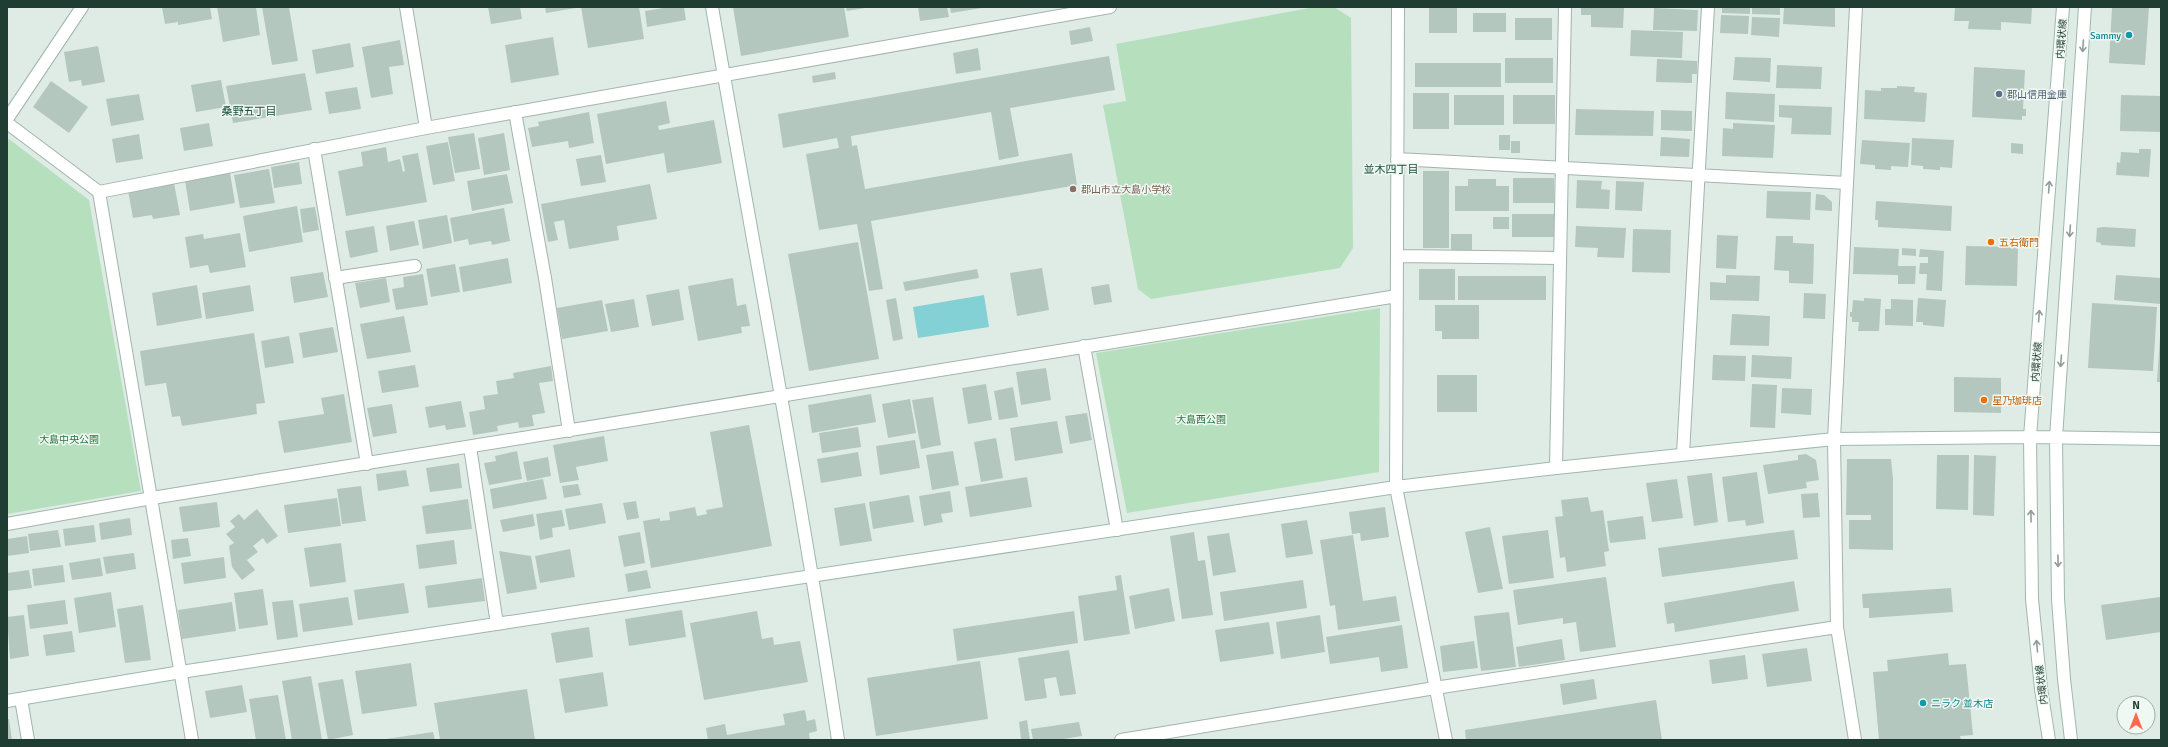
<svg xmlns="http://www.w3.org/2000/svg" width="2168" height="747" viewBox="0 0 2168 747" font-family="Signika,'Noto Sans JP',sans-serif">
<rect width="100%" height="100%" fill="#dfece5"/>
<path fill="#b6dfbe" d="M1315,7H1334L1351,18L1353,248L1340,268L1151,299L1138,289L1103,105L1126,101L1116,44Z
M9,139L89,200L141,491L7,514V142Z
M1380,308L1379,472L1127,513L1096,353Z"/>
<path fill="#83d0d5" d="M984,295L989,327L918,338L913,307Z"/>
<path fill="#b4c7be" d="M162,7H210L212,19L178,25V22L165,24Z
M217,7H256L260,35L223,42Z
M262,7H289L298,61L272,65Z
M488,7H520L522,19L491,24Z
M545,7H575L576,8L546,13Z
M581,7H639L644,39L588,48Z
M669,7H684L686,20L647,27L645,11Z
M733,7H844L849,37L741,56Z
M846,7H865V8L847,11Z
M918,7H947L949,17L920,21Z
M950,7H982V8L951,13Z
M1429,7H1457V33H1429Z
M1581,7H1624L1623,28L1591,27V15H1581Z
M1722,7H1750V14L1722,13Z
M1752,7H1780V15L1752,14Z
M1784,7H1835V27L1783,24Z
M1955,7H2032L2031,24L2001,22V30L1968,29L1969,21H1954Z
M2112,7H2149L2145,65L2109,63Z
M1654,8L1698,10L1697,31L1653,30Z
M1473,13H1506V32H1473Z
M1721,15L1749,16L1748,34L1720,33Z
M1752,17L1780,18L1779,37L1751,35Z
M1515,18H1552V40H1515Z
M1090,27L1093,41L1071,45L1069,31Z
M1631,30L1683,32L1682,58L1630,56Z
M553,37L559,75L511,83L505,45Z
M400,40L404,65L389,67L393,94L371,98L362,47Z
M350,43L354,67L316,74L312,50Z
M98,46L105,82L82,86L81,80L69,82L64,52Z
M978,48L981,70L956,74L953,53Z
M1109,56L1115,90L1010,108L1019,156L999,160L991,112L851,136L852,146L857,145L865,189L1072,153L1077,185L871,221L883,289L869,291L857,224L819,230L806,154L839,148L837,138L783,148L778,114Z
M1735,57L1771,58L1770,82L1733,80Z
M1505,58H1553V83H1505Z
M1657,59L1697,61V74H1692V83L1656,82Z
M1415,63H1501V87H1415Z
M1777,65L1822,67L1821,89L1776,88Z
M1974,67L2025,70L2023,109H2026V116H2022V120L1972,117Z
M835,72L836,79L813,83L812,76Z
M305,73L312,110L233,123L226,86Z
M221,80L226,107L196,112L191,85Z
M51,81L88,107L69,133L33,107Z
M1897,86L1915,87L1914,92L1927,93L1925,122L1864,119L1865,90L1881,91V88H1897Z
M357,87L361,109L329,114L325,92Z
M1726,92L1775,94L1774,122L1725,119Z
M1413,93H1449V129H1413Z
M139,94L144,120L111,126L106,99Z
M1454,95H1504V125H1454Z
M1513,95H1555V124H1513Z
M2121,95L2161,96V132L2120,131Z
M666,101L670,123L658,126L659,130L714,120L722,163L667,173L664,153L606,164L597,114Z
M1779,105L1832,107L1831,135L1791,134L1792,118L1779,117Z
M1576,109L1654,111L1653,136L1575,135Z
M1661,110L1692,111V131L1661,130Z
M589,112L594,143L569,148L568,141L532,147L528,128L539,126L538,122Z
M209,123L213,146L184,151L180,128Z
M1733,123L1775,125L1773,158L1722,156L1723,128L1733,129Z
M474,133L480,169L455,173L448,137Z
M504,133L510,170L484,175L478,138Z
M139,134L143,159L116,163L112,139Z
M1499,135H1510V150H1499Z
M1661,137L1690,139L1689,157L1660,156Z
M1912,138L1954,140L1952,168L1940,167V170L1923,169V166L1911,165Z
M1862,140L1910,143L1908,167L1891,166V170L1875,169V165L1860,164Z
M1511,141H1520V153H1511Z
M448,142L455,181L433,185L426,146Z
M2011,143L2023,144V154L2011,153Z
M386,147L388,162L400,159L403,172L405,171L402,156L418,153L427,202L346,216L338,171L363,166L361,152Z
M2139,149H2151L2149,177L2116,175L2117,162L2120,163L2121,152L2139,153Z
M601,155L606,182L581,186L576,159Z
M299,162L302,184L274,188L271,167Z
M269,169L275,203L240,208L234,175Z
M1423,171H1449V248H1423Z
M230,173L235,203L190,211L185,181Z
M507,174L513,203L472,211L467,181Z
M1513,178H1554V203H1513Z
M1468,179H1496V186H1509V211H1455V186H1468Z
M1577,180L1602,181L1601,189L1610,190L1609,209L1576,208Z
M1616,181L1644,182L1642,211L1615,210Z
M174,183L180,215L153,219L152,215L133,218L128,191Z
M650,184L657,219L617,226L619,240L569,249L564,220L554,222L558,240L548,242L541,204Z
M1767,191L1811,192L1810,220L1766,218Z
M1816,194L1824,195L1832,202V211L1815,210Z
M1876,201L1952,206L1951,231L1878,227V220H1875Z
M297,206L303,242L249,252L243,216Z
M315,207L319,230L303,233L300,209Z
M504,208L510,241L492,245L491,241L469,245L468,239L454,242L450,218Z
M1512,214H1554V237H1512Z
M447,215L452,243L423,249L418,220Z
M1493,217H1509V229H1493Z
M414,221L419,245L390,251L386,226Z
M374,226L378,252L350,258L345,231Z
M1576,226L1626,228L1624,258L1597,257L1598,248L1575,247Z
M2103,227L2136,229L2135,247L2101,245V243L2096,242L2097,228Z
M1633,229L1671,230L1670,273L1632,272Z
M240,233L246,267L210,273L208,265L190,268L185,237L203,234L204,239Z
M1451,234H1472V250H1451Z
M1717,235L1738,236L1736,269L1716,268Z
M1776,236H1793V243L1814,244L1813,284L1789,283V271L1774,270Z
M858,242L879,359L809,371L788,254Z
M1966,246L2018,247L2017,286L1965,285Z
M1854,247L1899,249L1898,266H1916L1915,284H1898V275L1853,274Z
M1902,248L1916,249V256L1902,255Z
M1920,249L1944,251L1942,291L1926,290L1927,274H1919L1920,263H1928V257H1919Z
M508,258L512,283L463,292L459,267Z
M455,264L460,292L431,297L426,269Z
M1042,268L1049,310L1017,316L1010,273Z
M977,269L979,278L905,291L903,282Z
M1419,269H1455V300H1419Z
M323,272L328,297L294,303L290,277Z
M423,274L428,305L396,310L392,289L404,287L403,277Z
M1726,275L1760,276L1759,301L1710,300V282L1726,283Z
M2116,275L2161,278V304L2114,300Z
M1458,276H1546V300H1458Z
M386,278L390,302L360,308L355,283Z
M733,278L737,306L746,304L750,326L741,327L742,333L698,341L688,286Z
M1109,284L1112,302L1094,305L1091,287Z
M197,285L202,318L157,326L152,293Z
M250,285L254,311L206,319L202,293Z
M679,289L684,320L652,326L646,295Z
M1804,293L1826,294L1825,319L1803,318Z
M896,298L903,339L893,341L886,300Z
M1864,298L1881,299L1879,331H1858L1859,322H1852V317H1850V312H1852L1853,300L1864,301Z
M1918,298L1946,300L1944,327L1923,325V322H1916Z
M634,299L639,327L611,332L605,304Z
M1891,299L1913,300V326L1885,325V309H1891Z
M602,300L608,331L562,339L557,308Z
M2092,303L2157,307L2153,371L2088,368Z
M1435,305H1479V339H1442V331H1435Z
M1732,314L1770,316L1769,346L1730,345Z
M404,316L411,352L367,359L360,324Z
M333,327L338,352L303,358L299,333Z
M254,333L265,403L256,404L257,414L182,426L180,416L172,417L166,383L145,386L140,351Z
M289,336L294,363L265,368L261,341Z
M2160,337H2161V382H2157Z
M1713,355L1746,356L1745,381L1712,380Z
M1752,355L1792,357L1791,379L1751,377Z
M415,365L419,387L382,393L378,371Z
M551,366L553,381L539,383L545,413L532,415L534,426L519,428L518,422L497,426L498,431L473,435L469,412L485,409L483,396L498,394L496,381L514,378L513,373Z
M1046,368L1051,400L1021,405L1016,372Z
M1437,375H1477V412H1437Z
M1954,377L2001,378V413L1954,412Z
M986,384L992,420L968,424L962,388Z
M1752,384L1777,385L1775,428L1750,427Z
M1013,387L1018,417L999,420L994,391Z
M1782,388L1812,389L1811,415L1781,413Z
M344,394L352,442L284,453L278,421L324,414L321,398Z
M871,394L876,422L812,433L808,405Z
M933,397L941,445L921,449L912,400Z
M910,399L916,433L888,438L882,404Z
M461,401L466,427L446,430L445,425L429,428L425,407Z
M392,404L397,433L373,437L367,408Z
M1087,413L1092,440L1070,444L1065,416Z
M1057,421L1063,453L1015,461L1010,428Z
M749,425L772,546L651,568L643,521L660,518V521L670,520L669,512L695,507L697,516L707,514L706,510L723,507L710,432Z
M858,427L861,447L822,453L819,433Z
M604,436L608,461L576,467L579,480L560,483L553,445Z
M996,438L1003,478L981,482L974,442Z
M915,440L920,468L880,475L876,446Z
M517,451L522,479L489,485L484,463L496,461L495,456Z
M953,451L959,485L932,490L926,455Z
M858,452L862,476L821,483L817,459Z
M1806,454L1816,460L1819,480L1806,482L1807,488L1768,494L1763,465L1798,460V455Z
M1937,455H1969L1968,510L1936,509Z
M1974,455L1996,456L1994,516L1973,515Z
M548,457L551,476L527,481L523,462Z
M1847,459H1891L1893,479V550L1849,549V520H1871V515H1846Z
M459,463L462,488L430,492L426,468Z
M406,470L409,486L378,491L376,474Z
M1757,472L1764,523L1746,526L1745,520L1728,522L1722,477Z
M1712,473L1718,522L1694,526L1687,476Z
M1027,477L1032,507L970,517L965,487Z
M543,479L547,499L493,509L490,489Z
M1677,479L1683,518L1652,522L1646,483Z
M578,484L581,495L564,498L562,486Z
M361,486L366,521L342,524L337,489Z
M950,491L953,512L941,514L943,522L924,526L919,496Z
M1818,493L1820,517L1803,518L1801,494Z
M909,495L914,522L873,529L869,502Z
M1588,497L1591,512L1603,510L1609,551L1604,552L1606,566L1567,572L1565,557L1560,558L1555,517L1563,516L1561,500Z
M337,498L341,526L288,533L284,505Z
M468,499L472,529L426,534L422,506Z
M636,501L639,518L627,520L623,503Z
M217,502L220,527L183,532L179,507Z
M602,503L606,523L569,530L565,509Z
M865,503L872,541L840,546L834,508Z
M1385,507L1389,537L1361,541L1360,533L1352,534L1349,512Z
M257,509L278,536L267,544L263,538L253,546L258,552L247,560L255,570L242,580L232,567L229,546L234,543L226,534L235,527L230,521L239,514L244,520Z
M562,510L565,526L552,528L553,537L540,540L536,514Z
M533,514L535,526L503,532L500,520Z
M1643,516L1646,539L1610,543L1607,521Z
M130,518L132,535L101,540L99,523Z
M1307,520L1313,554L1286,558L1281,524Z
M94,525L96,542L65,546L63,529Z
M1490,527L1503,589L1478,593L1465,532Z
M58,530L61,547L30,551L28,534Z
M1548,530L1554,578L1509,584L1502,536Z
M1794,530L1798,559L1662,577L1658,548Z
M640,532L645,563L624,567L618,536Z
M1194,532L1198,561L1205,560L1213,615L1182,619L1170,536Z
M1229,533L1236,572L1213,576L1207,536Z
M1353,535L1363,601L1396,596L1400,621L1338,630L1335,605L1330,606L1320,540Z
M27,536L29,553L7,556V539Z
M188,538L191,556L173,559L171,540Z
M454,540L457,564L419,569L416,545Z
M341,543L346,582L310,587L304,548Z
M570,549L575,577L540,583L535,556Z
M499,551L531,556L537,589L507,594Z
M134,553L136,569L106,574L103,557Z
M224,557L226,578L184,584L181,563Z
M100,558L103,576L72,580L69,563Z
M63,565L65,582L34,586L32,569Z
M29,570L32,588L7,591V573Z
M647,570L651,588L628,592L625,574Z
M1121,575L1130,634L1084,641L1078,596L1117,590L1115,576Z
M1606,577L1616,647L1580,652L1576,622L1563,624V618L1518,625L1513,590Z
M482,578L485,601L428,608L425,586Z
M1303,580L1307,608L1224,621L1220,592Z
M1794,581L1799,611L1675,632L1674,623L1667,624L1664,603Z
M404,583L409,613L358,620L354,590Z
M1169,588L1175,621L1135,629L1129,596Z
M1951,588L1953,612L1869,618V608H1863L1862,594Z
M263,589L268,625L239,629L234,593Z
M111,592L116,627L79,633L74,598Z
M348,597L353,625L303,632L299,604Z
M2160,597L2161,632L2106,640L2101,605Z
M65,600L68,624L30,629L27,605Z
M293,600L298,637L277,640L272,602Z
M232,602L236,631L182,639L178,610Z
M143,605L151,660L125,663L117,609Z
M682,610L686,637L629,646L625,619Z
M757,611L762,639L773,637L774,645L800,641L808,682L704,700L690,623Z
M1074,611L1078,643L957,661L953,629Z
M1509,612L1516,667L1481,671L1474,616Z
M24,615L29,656L10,659L7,617Z
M1320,615L1325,652L1281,659L1276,622Z
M1269,622L1274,654L1220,662L1215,630Z
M1402,625L1408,668L1381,672L1379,657L1330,664L1326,637Z
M589,627L593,657L556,663L551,633Z
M72,631L75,652L46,656L43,635Z
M1562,639L1565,660L1519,667L1516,647Z
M1474,641L1478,668L1443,672L1440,646Z
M1807,648L1812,681L1767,687L1762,654Z
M1069,650L1076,694L1060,696L1056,677L1044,679L1047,698L1025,701L1018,658Z
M1948,653L1949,665L1966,664L1973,735L1960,736L1961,740H1879L1873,672L1888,671L1887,660Z
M1745,655L1748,679L1712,684L1709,660Z
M980,661L988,719L876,736L867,678Z
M411,663L417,706L362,714L355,671Z
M603,672L608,706L565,713L559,679Z
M311,676L322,740H292L282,681Z
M343,679L353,735L328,740L318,683Z
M1594,679L1597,699L1563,705L1560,684Z
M242,685L247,712L210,718L205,691Z
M527,689L535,740H440L434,703Z
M278,695L286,740H256L249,699Z
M1656,700L1662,740H1466L1465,730Z
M805,710L807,721L815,719L817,731L809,733L810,740H708L706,728L725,724L727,735L785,725L783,714Z
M7,719H9L12,740H7Z
M1027,720L1030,740H1021L1019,722Z
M1079,722L1082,736L1057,740H1033L1031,729Z
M433,732L435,740H386V739Z"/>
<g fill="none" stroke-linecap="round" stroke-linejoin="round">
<g stroke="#a2b4ac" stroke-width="14">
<path id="street" d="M406,7L426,128
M1398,7L1396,487L1446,740
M515,112L545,278L569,431
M7,119L82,7
M7,123L99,192L192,740
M314,149L367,464
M1397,159L1847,183
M99,192L426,128L1110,7
M1397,256L1560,258
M335,278L415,266
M1084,346L1117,530
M470,447L497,624
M1683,454L1708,7
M1556,468L1565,7
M7,524L152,498L1397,296
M21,699L28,740
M1121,740L1435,688L1837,627
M1855,740L1837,627L1834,439L1856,7"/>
</g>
<g stroke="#9db8ac" stroke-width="14">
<path id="secondary" d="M712,7C754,251 801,495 838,740
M7,701L181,672L1396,487L1556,468L1834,439L2030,437L2161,439
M2049,740L2041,689L2032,599L2030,437L2063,7
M2071,740L2064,679L2058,599L2056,438L2085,7"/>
</g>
<use href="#street" stroke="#fff" stroke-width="12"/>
<use href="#secondary" stroke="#fff" stroke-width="12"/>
</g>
<defs><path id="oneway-shaft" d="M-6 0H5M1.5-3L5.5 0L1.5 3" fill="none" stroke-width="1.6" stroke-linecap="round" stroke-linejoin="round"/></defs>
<g stroke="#8f9e98">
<use href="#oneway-shaft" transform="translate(2083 46) rotate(94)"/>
<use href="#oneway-shaft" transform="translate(2049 187) rotate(-86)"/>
<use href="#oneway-shaft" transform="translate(2070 231) rotate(94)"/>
<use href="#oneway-shaft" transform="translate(2039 316) rotate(-86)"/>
<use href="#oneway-shaft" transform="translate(2061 361) rotate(94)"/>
<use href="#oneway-shaft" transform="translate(2031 516) rotate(-91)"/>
<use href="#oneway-shaft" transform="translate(2058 561) rotate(89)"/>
<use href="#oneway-shaft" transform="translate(2037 646) rotate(-95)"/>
</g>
<g fill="#0f9aa8" stroke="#f0f8f3" stroke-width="1.5">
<circle cx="2129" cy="35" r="4"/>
<circle cx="1923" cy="703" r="4"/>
</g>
<circle fill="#5c6f8a" stroke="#f0f8f3" stroke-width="1.5" cx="1999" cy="94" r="4"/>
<circle fill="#8d6e63" stroke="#f0f8f3" stroke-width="1.5" cx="1073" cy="189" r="4"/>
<g fill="#e8710a" stroke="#f0f8f3" stroke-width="1.5">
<circle cx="1991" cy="242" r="4"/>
<circle cx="1984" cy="400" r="4"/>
</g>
<g text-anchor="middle" stroke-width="3" stroke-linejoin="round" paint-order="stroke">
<g font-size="10" fill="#0d838f" stroke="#f0f8f3" text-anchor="end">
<text x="2121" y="39">Sammy</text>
<text x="1931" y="707" text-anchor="start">ニラク 並木店</text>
</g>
<g font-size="10" fill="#1f3d32" stroke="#f0f8f3">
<text transform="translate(2061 39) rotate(-86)" y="4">内環状線</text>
<text transform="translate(2036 362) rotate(-86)" y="4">内環状線</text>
<text transform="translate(2041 685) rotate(-97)" y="4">内環状線</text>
</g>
<g font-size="10" fill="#4e5e75" stroke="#f0f8f3" text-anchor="start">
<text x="2007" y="98">郡山信用金庫</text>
</g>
<g font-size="10" fill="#785e54" stroke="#f0f8f3" text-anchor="start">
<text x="1081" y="193">郡山市立大島小学校</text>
</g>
<g font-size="10" fill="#c56008" stroke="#f0f8f3" text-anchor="start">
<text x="1999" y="246">五右衛門</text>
<text x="1992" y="404">星乃珈琲店</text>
</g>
<g font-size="10" fill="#27763e" stroke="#f0f8f3">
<text x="1201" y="423">大島西公園</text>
<text x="69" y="443">大島中央公園</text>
</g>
<g font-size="11" fill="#1a503e" stroke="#f0f8f3">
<text x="249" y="115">桑野五丁目</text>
<text x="1391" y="173">並木四丁目</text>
</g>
</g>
<rect width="2168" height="747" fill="none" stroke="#1f3d32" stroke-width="16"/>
<g transform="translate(2136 715)"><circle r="19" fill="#f0f8f3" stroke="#9cada6"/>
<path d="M0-3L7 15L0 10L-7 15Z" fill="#fc694d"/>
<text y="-6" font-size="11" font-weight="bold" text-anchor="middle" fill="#1f3d32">N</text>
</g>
</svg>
